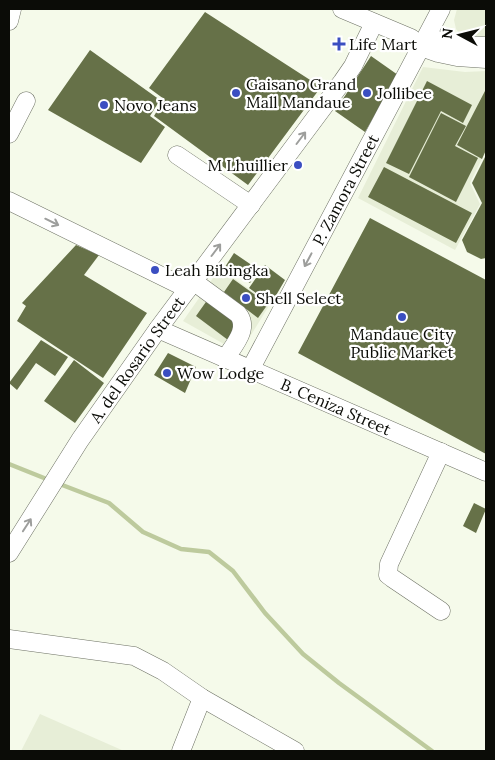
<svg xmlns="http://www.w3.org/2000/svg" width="495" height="760" viewBox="0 0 495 760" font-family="Lora,serif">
<rect width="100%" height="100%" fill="#f5faea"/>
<path fill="#e7eed7" d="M457,9H486V36L465,37L460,34L456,29L454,20Z
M423,67L465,72L486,71V151L470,183L480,204L455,250L358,198Z
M220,268L270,304L240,353L183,321Z
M40,714L124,751H21Z"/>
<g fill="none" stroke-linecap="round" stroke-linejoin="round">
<path stroke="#bdca9d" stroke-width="4.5" d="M9,464L49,480
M57,483L109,503L143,532L181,549L209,552L233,571L265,613L303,654L339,683L432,751"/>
</g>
<path fill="#667148" d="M205,12L321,87L248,185L154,116L164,99L149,88Z
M90,50L160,100L150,116L165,127L141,163L48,110Z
M371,56L398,75L365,132L335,111Z
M427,81L472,105L463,123L441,111L409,174L386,163Z
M486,89V150L482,159L457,145Z
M441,113L466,126L455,146L478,158L456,202L409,177Z
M486,155V258L481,259L467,252L462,240L482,203L472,183Z
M384,167L472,213L456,243L368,197Z
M370,218L486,280V454L298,353Z
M76,245L99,255L84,275L147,313L103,378L17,321L26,306L22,303Z
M234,253L259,270L250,283L225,267Z
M265,265L285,280L271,304L249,288Z
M233,279L268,304L258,318L224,292Z
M208,299L240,323L228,340L196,316Z
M41,340L68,357L55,376L36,363L17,390L9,383Z
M168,353L196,367L185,393L154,375Z
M74,360L104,383L75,423L44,401Z
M474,503L486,509L476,533L463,526Z"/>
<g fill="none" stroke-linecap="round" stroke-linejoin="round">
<g stroke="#6d7164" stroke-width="19">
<g id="minor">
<path d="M342,9L411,38L421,47L438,53L457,57L486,59"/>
<path d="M9,21L12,9"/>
<path d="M433,39L460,45L486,46"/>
<path d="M9,134L26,101"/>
<path d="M177,155L251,205"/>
<path d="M9,201L188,289"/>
<path d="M193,281L238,314C250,329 233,346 225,359"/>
<path id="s1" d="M158,329L486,472"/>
<path id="s2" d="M250,370L441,9"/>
<path d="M441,452L389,564L388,575L392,578L441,611"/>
<path id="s3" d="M9,553L80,440L158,329L342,82L353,66L374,23"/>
<path d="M9,639L134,656L163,671L202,698L295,751"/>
<path d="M181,751L202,698"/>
</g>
</g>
<use href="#minor" stroke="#fff" stroke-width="18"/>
</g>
<defs><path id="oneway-shaft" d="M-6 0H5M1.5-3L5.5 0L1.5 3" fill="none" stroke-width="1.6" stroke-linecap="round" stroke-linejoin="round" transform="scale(1.25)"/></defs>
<g stroke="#9d9e9c">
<use href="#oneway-shaft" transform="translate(301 138) rotate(-53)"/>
<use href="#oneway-shaft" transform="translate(52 222) rotate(26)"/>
<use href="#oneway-shaft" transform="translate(216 250) rotate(-53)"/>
<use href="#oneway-shaft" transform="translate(308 260) rotate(118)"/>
<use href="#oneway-shaft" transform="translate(27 525) rotate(-57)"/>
</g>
<g fill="#3b4ec1" stroke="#fff" stroke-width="2">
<path d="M336.5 36.5h5v5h5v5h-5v5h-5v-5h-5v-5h5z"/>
<circle cx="236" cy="93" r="5"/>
<circle cx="367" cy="93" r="5"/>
<circle cx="104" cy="105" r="5"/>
<circle cx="298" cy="165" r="5"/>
<circle cx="155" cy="270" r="5"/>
<circle cx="246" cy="298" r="5"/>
<circle cx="402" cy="317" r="5"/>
<circle cx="167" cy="373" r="5"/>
</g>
<g text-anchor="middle" stroke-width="4.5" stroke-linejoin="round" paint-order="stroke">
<g font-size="16" fill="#0b0c07" stroke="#fff" text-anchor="start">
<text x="349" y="50">Life Mart</text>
<text x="246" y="90">Gaisano Grand<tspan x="246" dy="18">Mall Mandaue</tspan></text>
<text x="377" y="99">Jollibee</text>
<text x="114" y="111">Novo Jeans</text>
<text x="288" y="171" text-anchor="end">M Lhuillier</text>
<text x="165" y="276">Leah Bibingka</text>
<text x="256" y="304">Shell Select</text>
<text x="402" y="340" text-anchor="middle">Mandaue City<tspan x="402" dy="18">Public Market</tspan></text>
<text x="177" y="379">Wow Lodge</text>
</g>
<g font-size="16" fill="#0b0c07" stroke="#fff">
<text dy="6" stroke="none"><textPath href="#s2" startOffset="204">P. Zamora Street</textPath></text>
<text dy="6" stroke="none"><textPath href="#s3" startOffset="232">A. del Rosario Street</textPath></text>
<text dy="6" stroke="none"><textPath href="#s1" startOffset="194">B. Ceniza Street</textPath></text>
</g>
</g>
<rect width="495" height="760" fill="none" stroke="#0b0c07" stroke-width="20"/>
<g transform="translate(460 35) rotate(277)" stroke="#ffffff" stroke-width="4" paint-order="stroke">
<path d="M0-4L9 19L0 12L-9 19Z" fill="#0b0c07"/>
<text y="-8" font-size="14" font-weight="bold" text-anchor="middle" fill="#0b0c07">N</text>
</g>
</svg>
